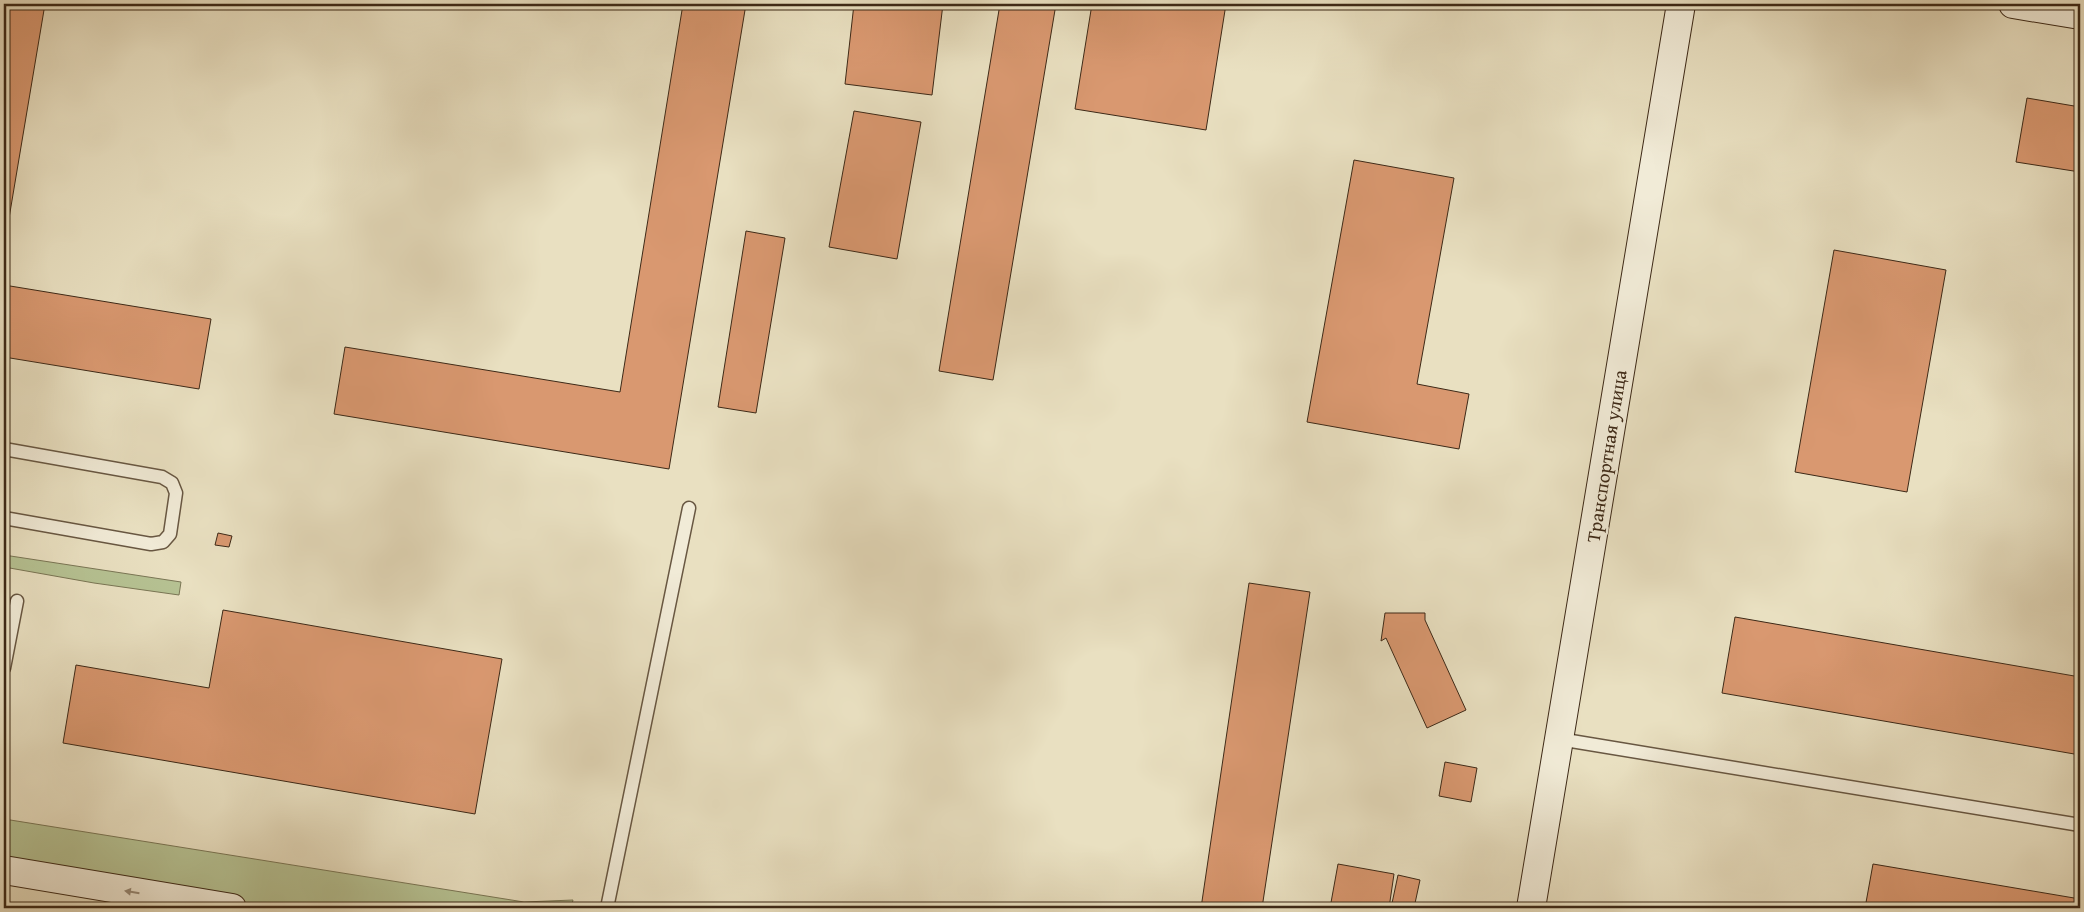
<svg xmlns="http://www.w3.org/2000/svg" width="2084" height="912" viewBox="0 0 2084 912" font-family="'Gentium Book Plus',serif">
<rect width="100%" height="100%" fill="#e9e0c1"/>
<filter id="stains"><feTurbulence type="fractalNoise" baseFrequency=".004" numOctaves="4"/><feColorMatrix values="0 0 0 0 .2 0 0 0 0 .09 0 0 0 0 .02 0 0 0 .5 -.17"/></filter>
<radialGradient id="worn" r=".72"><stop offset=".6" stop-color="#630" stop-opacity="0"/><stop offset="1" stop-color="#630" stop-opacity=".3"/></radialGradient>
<path fill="#b6c293" stroke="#7a7655" d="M4,555L181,582L179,595L94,583L4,567Z
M4,819L524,902L573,900L571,908H261L4,866Z
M4,902L44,908H4Z"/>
<path fill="#d99870" stroke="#3d2917" d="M4,4H45L4,248Z
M683,4H746L669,469L334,414L345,347L620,392Z
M854,4H943L932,95L845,84Z
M1000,4H1056L993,380L939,371Z
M1092,4H1226L1206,130L1075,109Z
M2027,98L2080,107V172L2016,162Z
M854,111L921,122L897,259L829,247Z
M1354,160L1454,178L1417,384L1469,394L1459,449L1307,422Z
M746,231L785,238L756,413L718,407Z
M1834,250L1946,270L1907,492L1795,472Z
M4,285L211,319L199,389L4,357Z
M218,533L232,536L229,547L215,545Z
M1249,583L1310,592L1262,908H1201Z
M223,610L502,659L475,814L63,743L76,665L209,688Z
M1385,613H1425V620L1466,710L1427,728L1386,638L1381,641Z
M1735,617L2080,677V755L1722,693Z
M1445,762L1477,768L1471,802L1439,796Z
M1338,864L1394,874L1389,908H1330Z
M1873,864L2080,899V908H1865Z
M1398,875L1420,880L1414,908H1391Z"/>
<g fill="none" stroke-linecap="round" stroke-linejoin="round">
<g stroke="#685742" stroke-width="15">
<path id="lane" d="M4,449L162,477L172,483L176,493L170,534L163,542L151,544L4,518
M4,668L17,601
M1559,739L2080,825
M607,908L689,508"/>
</g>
<g stroke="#3d2917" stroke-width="30">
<path id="secondary" d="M2013,4L2080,15
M4,870L232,908
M1531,908L1681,4"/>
</g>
<use href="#lane" stroke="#f1ebd7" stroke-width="12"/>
<use href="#secondary" stroke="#f1ebd7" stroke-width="28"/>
</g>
<defs><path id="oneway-solid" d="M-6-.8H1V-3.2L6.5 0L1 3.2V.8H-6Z" transform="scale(1.25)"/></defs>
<use fill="#978a77" href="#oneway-solid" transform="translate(132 892) rotate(-171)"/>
<g text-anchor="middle" stroke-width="5" stroke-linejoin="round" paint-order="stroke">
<g font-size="19" fill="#3d2917" stroke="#f1ebd7">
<text transform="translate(1606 456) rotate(-81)" y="7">Транспортная улица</text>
</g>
</g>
<rect width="2084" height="912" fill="none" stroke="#e9e0c1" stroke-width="20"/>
<rect x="5" y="5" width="2074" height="902" fill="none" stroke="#3d2917" stroke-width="2.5"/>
<rect x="10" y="10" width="2064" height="892" fill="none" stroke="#3d2917"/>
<rect width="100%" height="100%" filter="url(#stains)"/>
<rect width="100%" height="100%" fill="url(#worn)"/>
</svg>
